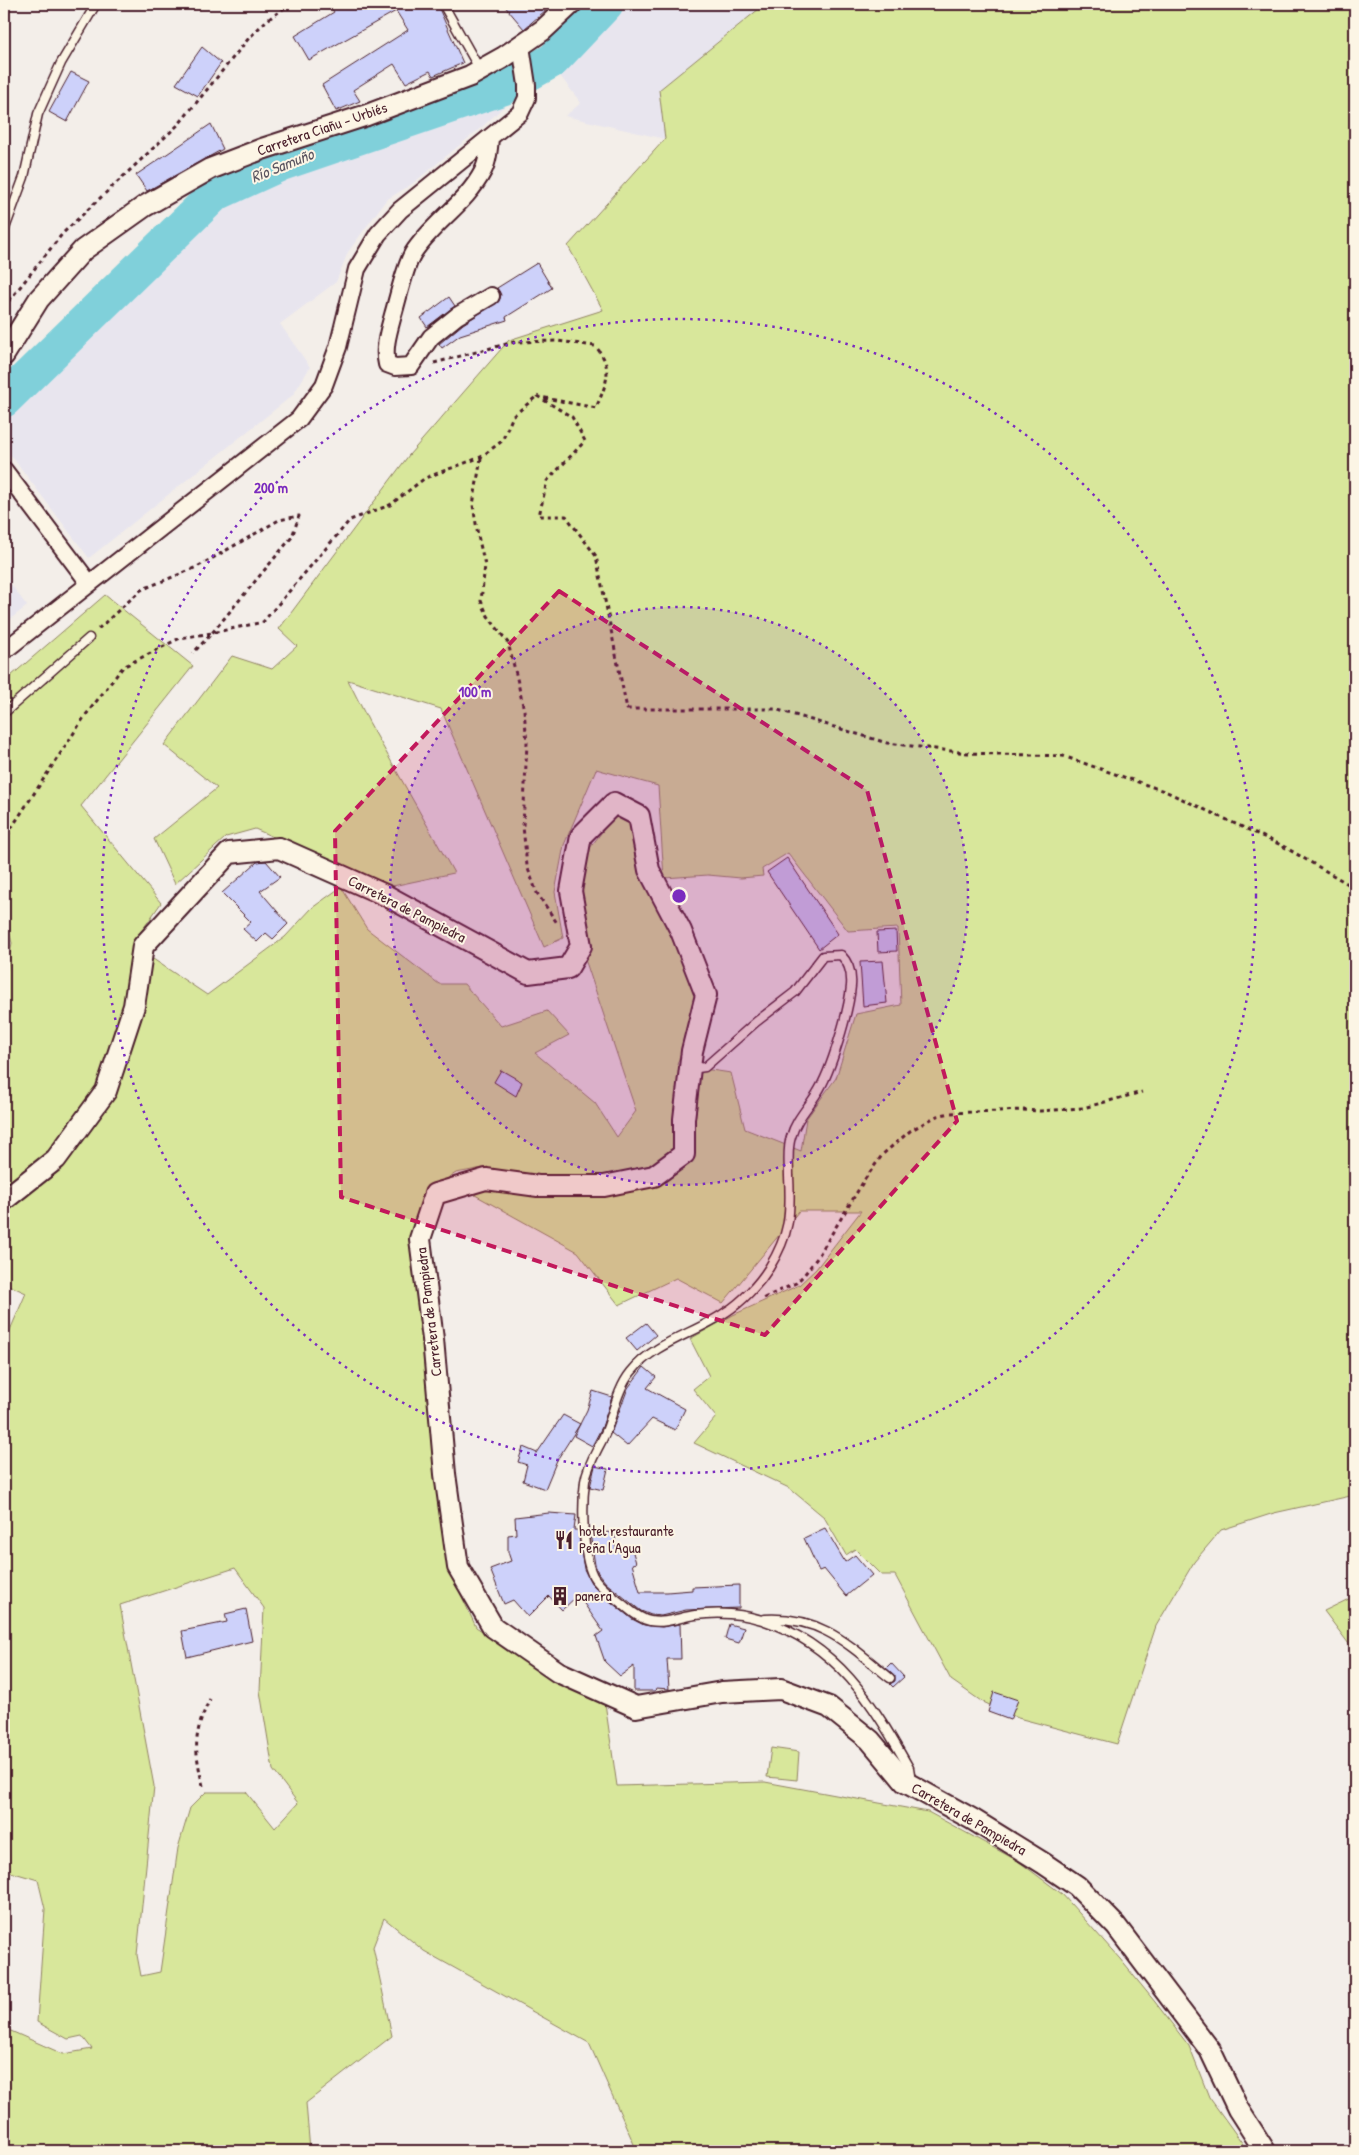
<svg xmlns="http://www.w3.org/2000/svg" width="1359" height="2155" viewBox="0 0 1359 2155" font-family="'Patrick Hand',sans-serif">
<rect width="100%" height="100%" fill="#f3eee9"/>
<filter id="ink" filterUnits="userSpaceOnUse"><feTurbulence type="fractalNoise" baseFrequency=".02" numOctaves="2"/><feDisplacementMap in="SourceGraphic" scale="10" xChannelSelector="R" yChannelSelector="G"/><feConvolveMatrix kernelMatrix="1 2 1 2 8 2 1 2 1" color-interpolation-filters="sRGB"/></filter>
<g filter="url(#ink)">
<path fill="#e8e5ee" d="M617,4H765L660,90L665,139L565,116L581,103L554,68Z
M511,94L509,102L482,127L412,184L386,200L348,252L336,282L280,324L310,367L293,395L89,558L4,446V409L46,370L217,200L286,169Z
M4,575L27,606L4,624Z"/>
<path fill="#d8e79b" stroke="#918363" fill-rule="evenodd" d="M765,4H1355V1495L1274,1513L1221,1530L1194,1562L1156,1626L1117,1744L1018,1718L981,1701L951,1680L895,1575H881L855,1549L846,1555L824,1517L789,1488L694,1443L716,1417L693,1389L709,1376L690,1339L733,1315L799,1285L816,1269L861,1211H799L723,1303L676,1278L619,1305L578,1252L475,1195L488,1167L456,1173L429,1190L414,1220L411,1245L429,1384L436,1487L449,1569L476,1627L556,1679L605,1703L617,1786L765,1782L928,1812L1018,1861L1062,1894L1120,1959L1155,2002L1189,2046L1209,2097L1248,2151H637L589,2043L424,1951L384,1918L373,1947L392,2036L306,2103L310,2151H4V2028L63,2054L92,2049L82,2036L68,2039L37,2022L45,1909L38,1880L4,1870V1344L26,1293L4,1283V984L12,943L4,912V682L105,595L193,666L81,806L161,903L132,945L207,995L285,937L312,908L341,887L367,929L439,984H464L501,1026L547,1011L569,1035L535,1053L595,1103L617,1137L636,1111L587,965L568,917L590,848L615,814L632,821L642,872L698,996L677,1065L731,1073L745,1129L801,1151L806,1119L836,1078L856,1014L901,1005L898,928L848,931L788,853L762,869L763,876L741,878L708,875L664,878L658,786L596,769L564,845L555,892L563,938L544,947L441,709L348,680L369,722L454,873L388,887L255,829L226,837L175,884L154,839L217,788L164,745L232,656L272,669L297,646L279,629L409,455L509,340L603,310L568,246L665,139L659,90ZM235,1568L264,1608L260,1691L273,1770L298,1803L275,1828L246,1792H206L190,1808L178,1848L160,1972L141,1976L137,1955L154,1786L120,1605Z
M1355,1596V1652L1324,1611Z
M771,1748L799,1752L797,1780L767,1777Z"/>
<g fill="none" stroke-linecap="round" stroke-linejoin="round">
<path stroke="#80d0da" stroke-width="35" d="M4,400L215,194L280,164L503,88L553,60L606,4"/>
</g>
<path fill="#cdd1fa" stroke="#4a1f2b" d="M329,4H437L463,63L433,76L430,71L406,83L394,64L353,90L360,101L336,111L322,85L408,30L396,11L309,60L295,36L334,12Z
M503,4H553L524,29Z
M202,47L221,63L198,96L176,84Z
M71,72L89,81L67,122L49,112Z
M211,124L223,149L147,191L136,175Z
M537,263L552,288L506,317L507,320L460,335L442,348L439,344L463,324L499,301L501,295L497,288Z
M449,297L455,306L427,327L421,318Z
M787,858L838,934L819,949L767,872Z
M266,861L280,877L260,891L288,924L273,939L266,933L257,942L243,929L251,922L222,893L257,862Z
M896,931L897,951L878,952L877,932Z
M883,961L887,1003L863,1006L860,962Z
M501,1070L522,1082L516,1096L494,1082Z
M646,1323L656,1335L637,1351L626,1338Z
M644,1367L656,1377L647,1388L685,1409L675,1430L652,1419L627,1446L611,1433L628,1388Z
M593,1391L612,1397L602,1427L592,1446L574,1436L587,1410Z
M563,1415L580,1424L557,1460L545,1489L523,1481L527,1465L518,1462L523,1447L537,1453Z
M595,1466L608,1469L603,1490L590,1487Z
M549,1513L576,1515L574,1530H578L584,1569L591,1583L606,1598L632,1619L644,1625L662,1627L680,1624L681,1659H667L669,1689L656,1688L655,1691H634V1666L620,1676L605,1662L596,1636L603,1631L578,1595L562,1610L549,1596L528,1617L513,1600L504,1604L490,1569L511,1561L508,1552V1535L516,1534L515,1517Z
M825,1528L845,1562L855,1555L872,1575L846,1596L824,1569L819,1571L804,1538Z
M615,1532L616,1552L632,1549L636,1563L632,1564L640,1592H667L692,1590V1587L739,1585V1608L686,1610L661,1616L651,1615L641,1611L606,1583L598,1573L595,1565L590,1533Z
M246,1609L252,1641L187,1657L182,1631L227,1622L225,1614Z
M729,1624L744,1628L739,1643L725,1639Z
M891,1663L904,1677L893,1687L890,1684L895,1681V1676L886,1668Z
M994,1692L1018,1700L1010,1720L988,1712Z"/>
<g fill="none" stroke-linecap="round" stroke-linejoin="round">
<g stroke="#4a1f2b" stroke-width="11">
<path id="service" d="M443,4L480,70
M4,231L24,177L38,114L61,63L96,4
M4,713L89,638
M691,1069L705,1067L756,1022L795,992L823,956L841,955C849,963 852,974 851,986C849,1011 831,1072 817,1093C808,1108 796,1119 791,1137C787,1149 789,1163 789,1176C791,1214 790,1234 769,1268C759,1284 742,1302 726,1312C695,1334 656,1341 631,1372C618,1388 614,1410 607,1429C600,1447 588,1462 585,1481C582,1504 582,1555 593,1576C599,1586 612,1596 621,1603C630,1610 639,1619 650,1621C666,1624 680,1617 695,1615C717,1612 740,1613 762,1620C838,1645 872,1702 909,1768L911,1780
M765,1619C822,1616 849,1645 890,1678"/>
</g>
<g stroke="#4a1f2b" stroke-width="20">
<path id="minor" d="M490,138C489,149 488,161 483,171C466,204 433,222 413,253C405,266 398,298 393,315C389,330 383,348 387,364L395,367L411,366L431,337L457,316L491,296
M4,470L89,583
M4,651L299,419L324,385L338,347L357,269L378,234L400,210L520,113L527,98V85L521,46"/>
</g>
<g stroke="#4a1f2b" stroke-width="24">
<path id="tertiary" d="M4,355L39,299L83,250L145,206L210,169L262,149L367,115L470,76L504,57L543,30L571,4
M4,1200L56,1159L106,1091L134,1006L143,946L229,853L279,848L387,896L528,973L568,968L581,946L571,891L581,836L614,803L639,816L649,870L681,931L706,995L692,1051L684,1119V1154L654,1176L604,1186H538L486,1179L435,1194L420,1239L433,1339L445,1474L458,1567L493,1627L558,1672L636,1707L722,1692L781,1689L829,1707L870,1740L905,1782L972,1819L1043,1863L1077,1886L1116,1926L1210,2050L1238,2109L1265,2151"/>
</g>
<path stroke="#4a1f2b" stroke-width="3" stroke-dasharray="4 4" stroke-linecap="butt" d="M4,307L63,233L179,124L249,38L266,21L290,4
M434,363L514,342L558,341L595,346C615,368 606,384 596,408L540,397
M537,396L572,417L585,441L547,481L539,516H566L596,556L627,709H775L887,743L968,753L1063,756L1167,792L1281,845L1355,888
M481,458L473,505L478,536L485,565L481,601L488,616L508,643L516,674L524,710L527,743L523,826L527,866L537,893L557,923
M98,629L141,590L197,567L279,520L299,516L292,537L212,633L193,653
M4,843L12,827L85,716L123,667L180,638L212,633L263,622L350,520L390,505L425,478L481,457L502,441L513,416L537,396
M764,1298L796,1283L804,1275L817,1258L865,1179L883,1154L910,1131L924,1123L937,1116L950,1113L1022,1110L1041,1111L1083,1108L1142,1092
M203,1786C194,1748 193,1734 210,1699"/>
<use href="#service" stroke="#fcf5e5" stroke-width="8"/>
<use href="#minor" stroke="#fcf5e5" stroke-width="16"/>
<use href="#tertiary" stroke="#fcf5e5" stroke-width="20"/>
</g>
</g>
<path fill="#c2185b" fill-opacity="0.2" stroke="#c2185b" stroke-width="4" stroke-dasharray="10 6" stroke-linejoin="round" d="M559,591L867,790L957,1121L765,1335L341,1197L335,831Z"/>
<circle cx="679" cy="896" r="289" fill="#7b2cbf" fill-opacity=".12"/>
<g fill="none" stroke="#7b2cbf" stroke-width="2.5" stroke-dasharray="2.5 5">
<circle cx="679" cy="896" r="289"/>
<circle cx="679" cy="896" r="577"/>
</g>
<defs>
<g id="restaurant-bare" transform="scale(1.5)"><path d="M-5-6h1v4h1v-4h1v4h1v-4h1v5L-1.5 .5V6h-2V.5L-5-1ZM5-6V6H3V1.5H1.5Q1.5-4 5-6Z" fill="#4a1f2b" stroke="#fcf5e5" stroke-width="2.5" paint-order="stroke"/></g>
<g id="building-bare" transform="scale(1.5)"><path d="M-4-6H4V6H1V3H-1V6H-4ZM-2.5-4.3h1.7v1.8h-1.7ZM.8-4.3h1.7v1.8H.8ZM-2.5-1h1.7V.8h-1.7ZM.8-1h1.7V.8H.8Z" fill="#4a1f2b" stroke="#fcf5e5" stroke-width="2.5" paint-order="stroke"/></g>
</defs>
<g fill-rule="evenodd">
<use href="#restaurant-bare" x="564" y="1540"/>
<use href="#building-bare" x="560" y="1596"/>
</g>
<g text-anchor="middle" stroke-width="4" stroke-linejoin="round" paint-order="stroke">
<g font-size="15" fill="#4a1f2b" stroke="#fcf5e5">
<text transform="translate(322 129) rotate(-19)" y="5">Carretera Ciañu - Urbiés</text>
<text transform="translate(407 909) rotate(27)" y="5">Carretera de Pampiedra</text>
<text transform="translate(429 1312) rotate(-97)" y="5">Carretera de Pampiedra</text>
<text transform="translate(969 1819) rotate(30)" y="5">Carretera de Pampiedra</text>
</g>
<g font-size="15" fill="#4a1f2b" stroke="#fcf5e5" text-anchor="start">
<text x="579" y="1536">hotel restaurante<tspan x="579" dy="17">Peña l'Agua</tspan></text>
<text x="575" y="1601">panera</text>
</g>
<g font-size="16" font-style="italic" fill="#5a5460" stroke="#fcf5e5">
<text transform="translate(282 165) rotate(-22)" y="6">Río Samuño</text>
</g>
</g>
<circle cx="679" cy="896" r="8" fill="#7b2cbf" stroke="#fcf5e5" stroke-width="2.5"/>
<g font-size="15" text-anchor="middle" font-weight="bold" fill="#7b2cbf" stroke="#fcf5e5" stroke-width="4" stroke-linejoin="round" paint-order="stroke">
<text x="271" y="493">200 m</text>
<text x="475" y="697">100 m</text>
</g>
<rect width="1359" height="2155" fill="none" stroke="#fcf5e5" stroke-width="20"/>
<rect x="10" y="10" width="1339" height="2135" fill="none" stroke="#4a1f2b" stroke-width="2" filter="url(#ink)"/>
</svg>
